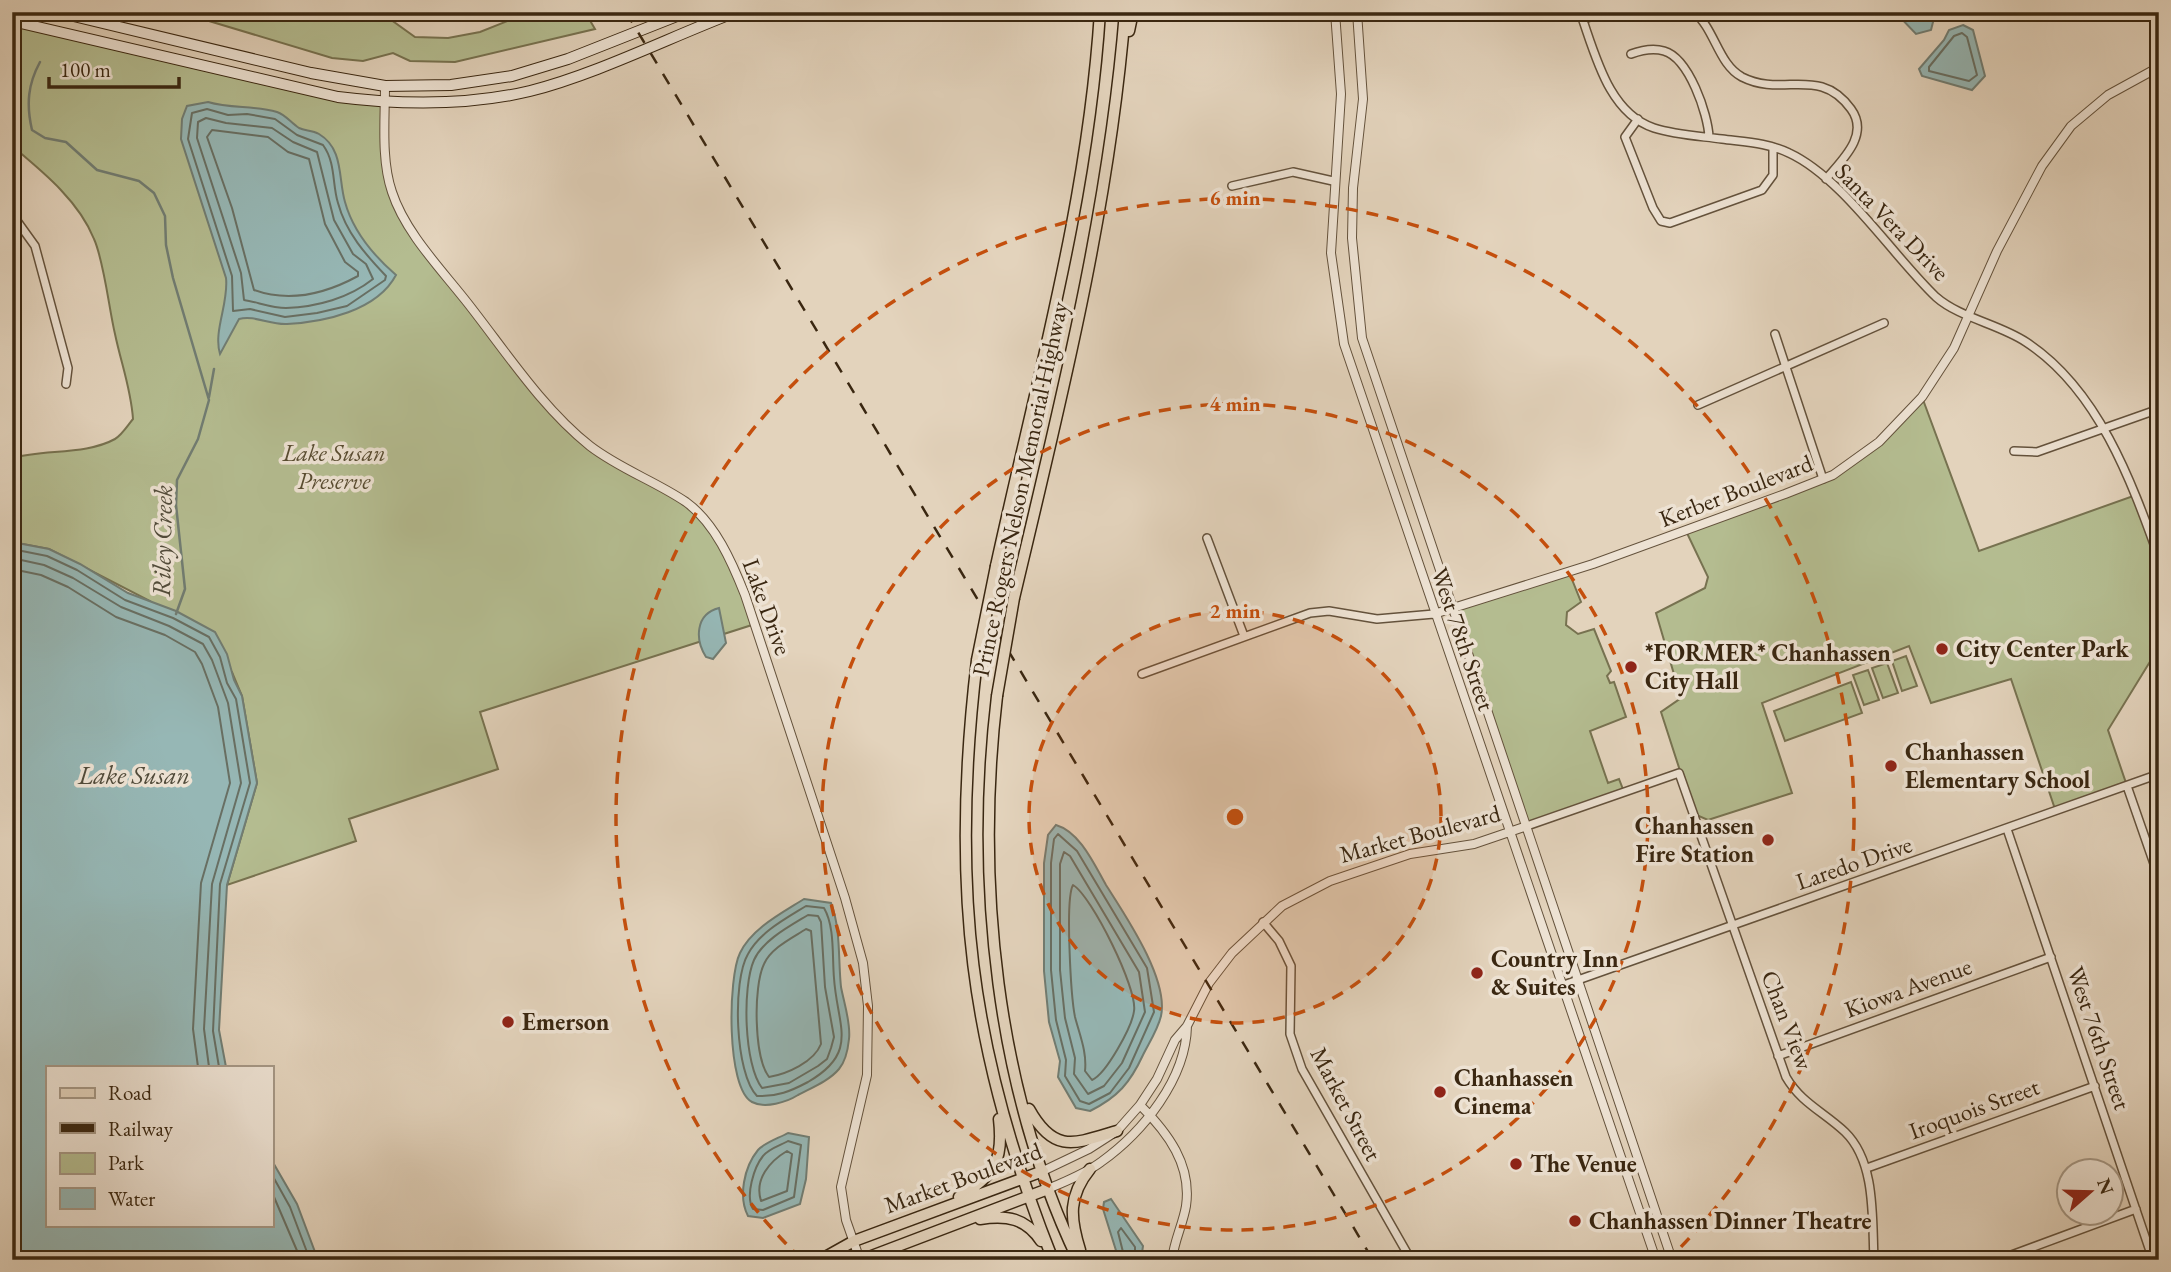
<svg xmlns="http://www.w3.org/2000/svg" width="2171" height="1272" viewBox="0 0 2171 1272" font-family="'EB Garamond',serif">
<rect width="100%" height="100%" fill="#e3d3bc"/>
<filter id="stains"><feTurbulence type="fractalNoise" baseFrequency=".00286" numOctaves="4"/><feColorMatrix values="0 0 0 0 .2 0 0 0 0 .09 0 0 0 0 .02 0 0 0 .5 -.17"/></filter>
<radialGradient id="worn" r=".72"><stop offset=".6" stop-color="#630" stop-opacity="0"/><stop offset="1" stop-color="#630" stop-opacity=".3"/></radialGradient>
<path fill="#b4bc90" stroke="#777250" stroke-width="2" d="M179,12H380L415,37L448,38L480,32L530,12H585L595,29L455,62L410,61L393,53L363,61L332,58Z
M12,21L385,103L391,190L403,216L513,361L577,435L686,503L704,519L732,562L755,624L480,712L498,769L349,819L356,841L227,885L257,783L242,696L232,672L150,601L49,549L12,542V458C45,449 86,455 115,439C122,435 128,425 133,419C131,389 121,363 115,334C109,309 104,261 94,239C79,201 43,172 12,146Z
M1922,397L1979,551L2136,495L2159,558V647L2108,730L2127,786L2056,812L2011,679L1931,703L1909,646L1762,703L1792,793L1708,820L1694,814L1661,712L1681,698L1656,613L1705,588L1708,577L1686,531L1823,479L1879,442Z
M1569,572L1581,602L1567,612L1566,625L1578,634L1594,629L1611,671L1607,676L1610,683L1614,682L1626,717L1590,731L1608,783L1619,779L1624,792L1524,827L1452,611Z
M1906,656L1917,686L1902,691L1892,661Z
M1887,663L1898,693L1883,698L1872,668Z
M1868,670L1879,700L1864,705L1853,675Z
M1851,682L1862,713L1785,741L1774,711Z"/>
<path fill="#96b7b5" stroke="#717d73" stroke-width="2" d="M1895,12H1931L1934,18L1931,30L1916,34Z
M1963,25L1973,30L1985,76L1972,90L1922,76L1919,69L1944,40L1949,30Z
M208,102C231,109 254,105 277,112C286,115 291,123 299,128C305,131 312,130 319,134C344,149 338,178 345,202C353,231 374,256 396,275C377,311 324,322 287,324C270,325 255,315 239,319L220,354C213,331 229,303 226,278L181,139L182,119L187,106Z
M12,542L49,549L80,564L128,593L176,611L215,632L227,654L234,680L242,696L257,783L227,885L219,1030L226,1067H47V1225H271V1159L297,1204L318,1260H12Z
M719,608L726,643L713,659L706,657C695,640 695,614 719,608Z
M1056,825C1080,832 1094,864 1106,885C1125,915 1169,979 1161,1016C1158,1029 1149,1043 1143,1055C1130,1083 1118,1097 1090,1111L1076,1108L1058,1077L1060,1061L1049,1022L1044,971V863L1048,835Z
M804,899L831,903C841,929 838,959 841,987C844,1003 851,1023 849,1039C848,1049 845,1062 839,1069C829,1081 811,1088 798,1095C787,1102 765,1109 752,1102C726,1088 728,977 740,953C752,928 782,913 804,899Z
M788,1133L809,1137L806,1179L800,1204L763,1218L748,1216C738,1197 744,1167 758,1150C764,1143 779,1138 788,1133Z
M1111,1199L1143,1246L1141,1260H1119L1103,1209L1104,1202Z"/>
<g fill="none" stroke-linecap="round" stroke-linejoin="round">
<path stroke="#686f63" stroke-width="2" d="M1962,33L1967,37L1977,75L1969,81L1929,71V67L1954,36Z
M207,109L228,115L247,114L275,119L297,135L323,145C336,163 332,184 338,203C346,233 366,255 386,276L385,280L347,306L317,313L285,317L250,309L233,311L232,276L188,139L192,113Z
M206,118L226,123L272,128L293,142L317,152L334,220L353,254L366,264L373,279C349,298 317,307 286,308C272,308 257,302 244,300L241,273L197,138L198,122Z
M212,130L268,137L288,152L309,159L325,224L345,262L358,272V276C325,294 290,303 254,290L232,208L207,137Z
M12,549L47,556L77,570L125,600L173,618L209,637L220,657L227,683L236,699L250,783L220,884L213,1031L219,1067
M12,558L44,565L73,578L121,607L169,626L203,644L212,660L228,703L241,783L212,884L204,1029L209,1067
M12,569L41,575L68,587L116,617L165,635L195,652L202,664L218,707L230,783L201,883L193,1029L198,1067
M1058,834L1077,851L1147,968L1154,1012L1129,1068L1110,1093L1089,1104L1080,1101L1065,1076L1066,1060L1056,1020L1051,970V863L1054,839Z
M1064,852L1070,856L1139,972L1145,1012L1122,1063L1104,1086L1088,1094L1074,1074L1075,1058L1065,1018L1060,970V864Z
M1073,885C1091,895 1138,989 1134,1011C1132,1027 1106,1074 1092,1080L1085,1071C1087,1052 1080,1036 1075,1017C1071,997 1065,899 1073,885Z
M806,906L824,908C835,927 832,956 834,978C837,1026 860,1052 808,1082C791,1091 777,1097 757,1096C735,1074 732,981 748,954C760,932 785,919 806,906Z
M808,915L818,916L821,922L825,987L834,1037L831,1048L827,1059L818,1066L789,1083L762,1088C744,1065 742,987 754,960C763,940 790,926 808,915Z
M806,929L811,931L821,1044C814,1062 787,1074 769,1077C754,1057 753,987 764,964C771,948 792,938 806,929Z
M788,1141L801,1145L794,1197L763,1210L753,1209C745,1196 754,1167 763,1156C768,1149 781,1145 788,1141Z
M787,1151L792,1154L787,1191L761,1201C754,1179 770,1161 787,1151Z
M271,1173L290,1207L310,1260
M271,1190L301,1260
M1125,1260L1118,1232L1121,1228L1135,1247V1260"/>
<path stroke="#717d73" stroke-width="2.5" d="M40,62C28,84 26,104 32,130L45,138L66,142L97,170L139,181L154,193L165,216L166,245L173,278L209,400L198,439L177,480L176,505L185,589L176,614
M209,397L214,369"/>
<g stroke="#64523c" stroke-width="10">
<path id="minor" d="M1580,12C1595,53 1608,113 1654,128C1676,135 1700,136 1722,139C1745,142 1769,143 1789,153C1843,178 1892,255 1936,297C1960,318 1999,324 2026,342C2098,389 2131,480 2159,558
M1694,12C1715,29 1718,64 1742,77C1783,98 1819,65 1851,109C1870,135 1842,160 1826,179
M1583,20L1601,12
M1631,54C1642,50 1654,48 1664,51C1689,58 1708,114 1709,137
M1638,119L1625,137L1653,208L1661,221L1670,223L1762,190L1773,175V147
M1232,186L1293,172L1333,181
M12,214L35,246L68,368L66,384
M1775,334L1823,479
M1698,405L1884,323
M2014,451L2037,452L2159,409
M1207,538L1244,636
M1142,674L1310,613L1329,611L1377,619L1434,614
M2127,786L2159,878
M1524,827L1679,773L1786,1077C1801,1103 1824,1112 1845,1132C1876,1162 1872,1218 1874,1260
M2007,829L2153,1260
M1263,922L1279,941L1291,966L1290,1034L1302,1069L1411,1260
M1561,986L2159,774
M1778,1056L2051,957
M1867,1168L2095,1086
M1998,1260L2136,1209"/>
</g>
<g stroke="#64523c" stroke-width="10">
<path id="tertiary" d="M1335,12L1341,94L1331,253L1344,344L1656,1260
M1357,12L1363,99L1353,188L1352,238L1362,338L1672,1260
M385,86C385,120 381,160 392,192C405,232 440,268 466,301C504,349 541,407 590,446C620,469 655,481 686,502C715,523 732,562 745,595L845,898L863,963L868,1006L867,1075L841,1187L846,1220L860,1260
M1434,614L1593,564L1785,494L1833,475L1879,442L1922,397L1954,348L1997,251L2042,166L2071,126L2108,95L2159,67
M1140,1105C1168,1133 1192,1165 1186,1206C1183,1224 1174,1241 1172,1260
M1043,1171L1089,1149L1117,1131L1140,1105L1157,1079L1175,1040L1187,1026L1209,983L1232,953L1282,906L1330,881L1410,854L1474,844L1524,827
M1048,1189C1066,1181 1085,1174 1101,1162C1143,1132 1186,1079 1187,1026"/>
</g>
<g stroke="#3a2711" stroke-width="12">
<path id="secondary" d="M57,12L311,73L385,86L451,85L512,76L568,59L687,12
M12,21L338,97C402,105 467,106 530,91C597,74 670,37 736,12"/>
</g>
<g stroke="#3a2711" stroke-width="13">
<path id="primary" d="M1129,31L1133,12
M996,566C1036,382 1088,201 1100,12
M1014,598C1060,404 1109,211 1125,12
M977,660C950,884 969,1050 1053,1260
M997,696C975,882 996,1089 1078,1260
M1029,1109C1054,1154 1074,1144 1117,1131
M959,1197C994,1175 1004,1162 999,1119
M980,1219C1007,1215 1026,1218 1041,1241
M1080,1250C1070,1218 1068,1196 1090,1169
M820,1260L854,1241L1043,1171
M861,1260L1048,1189"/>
</g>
<use href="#minor" stroke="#ede2d3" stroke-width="7"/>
<use href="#tertiary" stroke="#ede2d3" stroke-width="8"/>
<use href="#secondary" stroke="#ede2d3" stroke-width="10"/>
<use href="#primary" stroke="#e3d3bc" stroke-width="10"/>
<path stroke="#3a2711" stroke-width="2.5" stroke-dasharray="12 12" stroke-linecap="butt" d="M626,12L1373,1260"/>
<g stroke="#3a2711" stroke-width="13" stroke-linecap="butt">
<path id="primary-bridge" d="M977,660L996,566
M997,696L1014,598"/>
</g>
<use href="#primary-bridge" stroke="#e3d3bc" stroke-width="10"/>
</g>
<circle cx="1235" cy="817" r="206" fill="#c54f0d" fill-opacity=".12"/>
<g fill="none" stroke="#c54f0d" stroke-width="3.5" stroke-dasharray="12 9">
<circle cx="1235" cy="817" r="206"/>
<circle cx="1235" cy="817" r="413"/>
<path d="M801 1259A619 619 0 1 1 1669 1259"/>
</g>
<g fill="#8f2418" stroke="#ede2d3" stroke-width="2.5">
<circle cx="1942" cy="649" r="7"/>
<circle cx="1631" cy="667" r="7"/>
<circle cx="1891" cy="766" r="7"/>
<circle cx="1768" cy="840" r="7"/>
<circle cx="1477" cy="973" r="7"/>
<circle cx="508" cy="1022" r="7"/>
<circle cx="1440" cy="1092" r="7"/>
<circle cx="1516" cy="1164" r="7"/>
<circle cx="1575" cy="1221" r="7"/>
</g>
<g text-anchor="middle" stroke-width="7" stroke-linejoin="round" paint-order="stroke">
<g font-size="24" fill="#3a2711" stroke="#ede2d3">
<text transform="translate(1892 222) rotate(46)" y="8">Santa Vera Drive</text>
<text transform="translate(1020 489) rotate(-78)" y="8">Prince Rogers Nelson Memorial Highway</text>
<text transform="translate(1736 491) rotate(-21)" y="8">Kerber Boulevard</text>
<text transform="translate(767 607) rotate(70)" y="8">Lake Drive</text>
<text transform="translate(1463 639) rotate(71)" y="8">West 78th Street</text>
<text transform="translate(1420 834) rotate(-15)" y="8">Market Boulevard</text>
<text transform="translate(1854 863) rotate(-19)" y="8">Laredo Drive</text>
<text transform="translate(1908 988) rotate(-20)" y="8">Kiowa Avenue</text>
<text transform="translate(1787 1020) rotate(69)" y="8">Chan View</text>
<text transform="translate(2099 1038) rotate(71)" y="8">West 76th Street</text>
<text transform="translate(1346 1104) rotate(62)" y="8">Market Street</text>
<text transform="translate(1974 1109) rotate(-20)" y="8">Iroquois Street</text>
<text transform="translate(963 1178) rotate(-20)" y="8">Market Boulevard</text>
</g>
<g font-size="24" font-style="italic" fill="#584c31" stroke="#ede2d3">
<text x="334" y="461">Lake Susan<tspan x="334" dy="28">Preserve</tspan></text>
</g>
<g font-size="24" font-weight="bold" fill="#3a2711" stroke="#ede2d3" text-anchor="start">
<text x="1956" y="657">City Center Park</text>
<text x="1645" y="661">*FORMER* Chanhassen<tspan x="1645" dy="28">City Hall</tspan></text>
<text x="1905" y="760">Chanhassen<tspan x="1905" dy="28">Elementary School</tspan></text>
<text x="1754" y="834" text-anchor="end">Chanhassen<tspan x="1754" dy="28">Fire Station</tspan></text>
<text x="1491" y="967">Country Inn<tspan x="1491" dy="28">&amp; Suites</tspan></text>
<text x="522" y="1030">Emerson</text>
<text x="1454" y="1086">Chanhassen<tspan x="1454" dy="28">Cinema</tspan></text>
<text x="1530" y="1172">The Venue</text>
<text x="1589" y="1229">Chanhassen Dinner Theatre</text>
</g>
<g font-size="26" font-style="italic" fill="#514b3a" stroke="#ede2d3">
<text transform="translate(162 541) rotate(-89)" y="9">Riley Creek</text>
<text x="134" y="784">Lake Susan</text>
</g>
</g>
<circle cx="1235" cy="817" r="10" fill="#c54f0d" stroke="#ede2d3" stroke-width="3.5"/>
<g font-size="21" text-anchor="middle" font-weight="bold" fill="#c54f0d" stroke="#ede2d3" stroke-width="7" stroke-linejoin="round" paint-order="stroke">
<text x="1235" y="205">6 min</text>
<text x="1235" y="411">4 min</text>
<text x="1235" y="618">2 min</text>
</g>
<rect width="2171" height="1272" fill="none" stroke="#e3d3bc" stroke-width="42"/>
<rect x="14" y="14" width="2143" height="1244" fill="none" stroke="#3a2711" stroke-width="3.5"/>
<rect x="21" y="21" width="2129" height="1230" fill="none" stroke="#3a2711" stroke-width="2"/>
<rect x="46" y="1066" width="228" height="161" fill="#ede2d3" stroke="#a59785" stroke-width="2"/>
<rect x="60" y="1088" width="35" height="10" fill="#e3d3bc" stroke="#a59785" stroke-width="2"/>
<text x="108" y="1100" font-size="21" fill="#3a2711">Road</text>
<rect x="60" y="1123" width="35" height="10" fill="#3a2711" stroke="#a59785" stroke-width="2"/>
<text x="108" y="1136" font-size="21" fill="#3a2711">Railway</text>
<rect x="60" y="1153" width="35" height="21" fill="#b4bc90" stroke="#a59785" stroke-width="2"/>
<text x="108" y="1170" font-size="21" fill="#3a2711">Park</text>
<rect x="60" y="1188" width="35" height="21" fill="#96b7b5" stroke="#a59785" stroke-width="2"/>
<text x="108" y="1206" font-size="21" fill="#3a2711">Water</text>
<g transform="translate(2090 1192) rotate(70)"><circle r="33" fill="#ede2d3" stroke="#a59785" stroke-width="2"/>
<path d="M0-5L12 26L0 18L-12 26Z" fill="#8f2418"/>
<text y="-10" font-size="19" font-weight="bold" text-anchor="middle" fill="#3a2711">N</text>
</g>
<path d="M49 77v10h130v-10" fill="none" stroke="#3a2711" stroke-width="3.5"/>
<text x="60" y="77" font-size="21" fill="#3a2711" stroke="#ede2d3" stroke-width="5" paint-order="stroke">100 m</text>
<rect width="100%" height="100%" filter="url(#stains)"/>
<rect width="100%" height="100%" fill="url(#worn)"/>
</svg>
